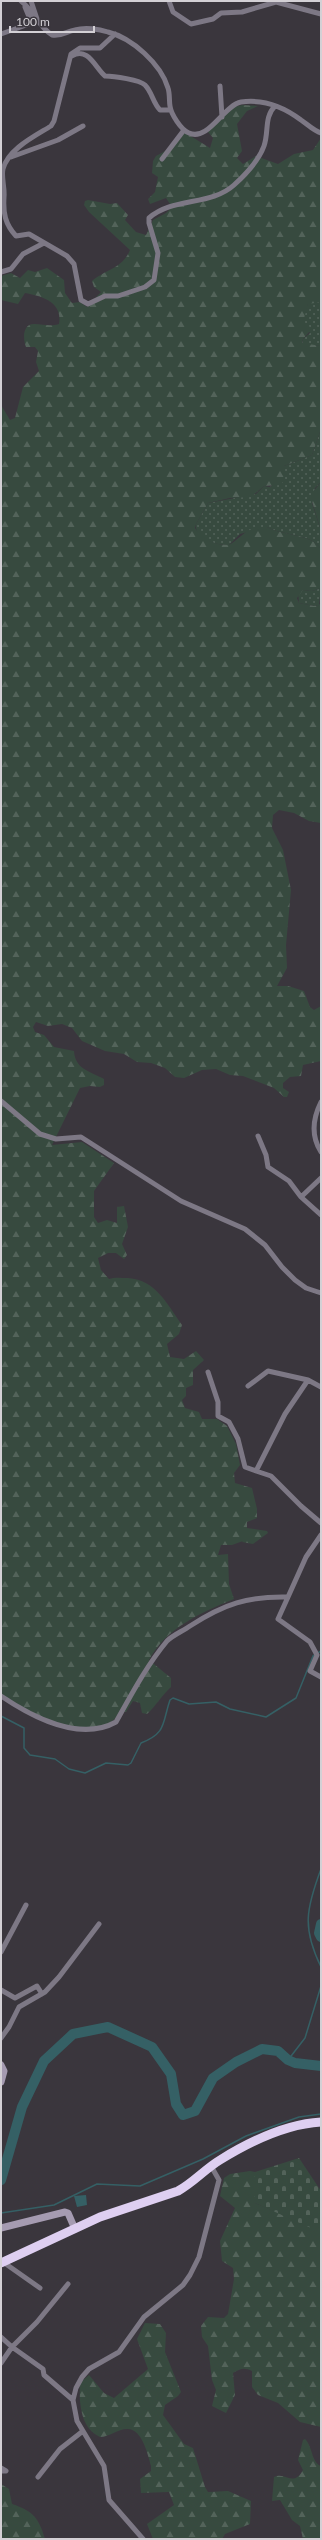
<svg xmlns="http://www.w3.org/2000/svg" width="322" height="2540" viewBox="0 0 322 2540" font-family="Lato,sans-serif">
<defs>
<pattern id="grass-dots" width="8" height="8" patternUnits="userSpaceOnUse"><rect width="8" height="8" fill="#374a3f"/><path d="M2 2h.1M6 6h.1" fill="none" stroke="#53635a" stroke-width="1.8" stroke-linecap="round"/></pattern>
<pattern id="forest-firs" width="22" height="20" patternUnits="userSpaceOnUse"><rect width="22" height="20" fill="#374a3f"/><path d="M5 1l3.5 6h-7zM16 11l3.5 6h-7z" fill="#53635a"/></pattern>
<pattern id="cemetery-stones" width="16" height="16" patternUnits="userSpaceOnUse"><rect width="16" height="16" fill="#374a3f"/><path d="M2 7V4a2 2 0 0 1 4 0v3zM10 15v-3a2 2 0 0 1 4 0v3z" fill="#53635a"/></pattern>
</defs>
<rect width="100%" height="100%" fill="#3a363d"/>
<path fill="url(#grass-dots)" d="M315,302H321V346L302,344L303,339L310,333L302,322L308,303Z
M321,429V482L315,488L312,503L321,531V549C311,533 282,536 267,527L240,534L229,545C217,545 194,540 196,524L208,503L256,494L264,486L270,487L284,476V466L312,455Z
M321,588L319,605L314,606L299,603L298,593L303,590L312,591Z"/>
<path fill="url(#forest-firs)" d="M243,105L258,106L247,111L237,124L242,151L237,158L243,164L256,156L278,164L294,154L313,150L321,138V302L308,304L303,322L309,326L311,330L303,339L302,343L321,346V429L312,455L284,466V481L280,485L264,486L251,497L230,498L208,503L196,524L195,528C203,541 216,545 229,545C245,535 245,527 267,527C282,536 311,533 321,549V588L312,591L303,590L297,598L299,603L314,606L319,605L321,602V823L309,821L294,813L279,810L273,815L272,828L283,850L291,890L286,945L287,968L277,986H288L304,991L310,1007L314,1010L321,1006V1061L303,1065L301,1076L290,1077L283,1083V1088L289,1092L287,1097H284L274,1088L243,1076L230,1075L216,1069L202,1070L184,1078L175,1077L165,1068L151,1063L137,1062L124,1054L105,1051L82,1041L72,1028L62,1024L48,1026L36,1022L33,1027L35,1032L44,1035L54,1047L74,1051C75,1069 89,1071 104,1079V1085L100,1087L90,1086L80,1088L52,1145L82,1142L114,1163L94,1191V1217L98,1223L107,1220L117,1223V1207L124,1206L128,1227L122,1244L127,1255L124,1259L116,1253H108L98,1258L101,1270L109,1279C115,1277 121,1278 128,1278C156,1280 167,1304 182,1325L179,1334L167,1344L170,1357L184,1359L196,1351L204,1360L193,1370V1385L186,1388V1396L182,1400L185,1408L199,1412L202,1419H217L227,1426L236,1444L240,1465L234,1473L235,1483L252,1488L257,1509V1518L247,1522V1528L267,1531L268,1533L253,1544L242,1542L243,1541L232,1545H221L218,1555L228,1554L229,1584L234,1599C202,1612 166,1628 149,1660L171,1678V1687C161,1696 156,1706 147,1714L142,1713L140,1703L133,1701L126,1712H120C96,1751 28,1711 1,1695V405L10,420L15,418L23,387L39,371L36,362L38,351L35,347H26C23,340 22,324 34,324C44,324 49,327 59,324C63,302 42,296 25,293L18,304L1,300V276L11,273L20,278L28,270L35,272L47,268L64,280L65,293L72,303L80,302L87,307L101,292L94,287L92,281C106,269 122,269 130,250L89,212L84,205L85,201L88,200L110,204L117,203L128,215L125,220L136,232L146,235L153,220L166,213L172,207L166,198L150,204L148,199L155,192L158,177L152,173L153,161L156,156L167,150L184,132L210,148L213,138L208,132L233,107Z
M321,482V531L311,498L312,493Z
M250,2171L255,2172V2203L321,2231V2427L300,2422L278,2403L258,2395L252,2387V2371C244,2367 240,2369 233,2373L235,2395L226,2413L212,2406L216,2390L212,2380L208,2346L202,2337L201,2326L208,2317L224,2318L228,2314L234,2279L233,2268L222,2261L220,2241L235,2208L220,2196L224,2178L230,2174Z
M145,2323L160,2324L166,2333L165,2352L181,2392L178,2396L165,2405L163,2415L184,2444L193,2448L205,2487L208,2492L228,2491L251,2501L250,2524L225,2534L222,2539H153L147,2524L174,2505L169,2492L141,2493L140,2479L151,2471V2466C148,2455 142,2428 127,2429C118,2429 109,2437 100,2437C80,2428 79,2402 80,2383L89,2375L104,2393L114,2398L148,2369L137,2339Z
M305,2439C313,2447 311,2462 321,2466V2539H303L300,2526L292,2520L280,2500L272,2501L274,2477C286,2471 293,2488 303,2470L298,2460L303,2440Z
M1,2484L9,2489L12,2504C33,2511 39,2518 45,2539H1Z"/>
<path fill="url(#cemetery-stones)" d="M299,2158L321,2191L320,2232L255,2203V2172Z"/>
<path fill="#356065" d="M86,2195L87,2205L77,2207L74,2196Z"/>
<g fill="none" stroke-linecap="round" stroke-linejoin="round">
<path stroke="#356065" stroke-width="1.5" d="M1,1716L24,1728V1748L30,1755L55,1759L69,1769L85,1773L106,1763L128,1765L131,1763L141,1743C167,1733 162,1723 170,1700L173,1698L189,1704L216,1702L230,1709L266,1717L296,1698L313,1656L321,1651
M321,1869C306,1909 302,1928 321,1967
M288,2060L305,2038L321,1986
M1,2213L54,2205L97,2184L140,2186L203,2159L246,2136L299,2117L321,2114"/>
<path stroke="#356065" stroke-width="10" d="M321,1924L319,1933L321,1937
M1,2180L22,2107L44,2061L73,2034L108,2027L152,2047L171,2074L176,2104L183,2115L195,2111L213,2078L236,2062L262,2049L278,2051L288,2060L295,2063L321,2066"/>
<path stroke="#7d7885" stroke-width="5" d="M21,1C34,11 38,26 52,35C61,37 67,31 75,30C85,27 99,29 108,32C132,38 161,64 168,88C170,94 169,101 170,106C171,114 181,130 189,133C208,142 224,105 241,102C263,99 284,107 301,120C307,124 314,131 321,133
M31,1L37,19
M169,1L173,12L191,24L213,19L221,13L242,12L276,2L321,14
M1,34L29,24L30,19L25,7
M115,34L100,48H80L71,54L54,121L51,126C35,136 8,149 3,169C1,177 5,188 4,197C3,213 5,224 16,236L29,234L67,256L74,264L81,300L88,304L105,296H118L145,287L154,280L158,253L149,223V218C173,197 211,206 234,185C245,175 259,160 264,146C269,132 264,117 275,106
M72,56C88,46 96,69 105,76C114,76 140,80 145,85C152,92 153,103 160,110H171
M220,86L222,117
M11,157L58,140L83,126
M162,159L184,130
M1,272L11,269L23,254L44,243
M1,1101L40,1134L56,1139L81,1137L181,1201L245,1229L265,1245L282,1267L295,1280L306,1288L321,1293
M321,1102C313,1118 311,1136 321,1152
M258,1136L266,1155L268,1167L289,1181L301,1197
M321,1178L301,1197L321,1215
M208,1372L218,1402V1416L229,1422L238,1439L245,1467L256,1471
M248,1386L268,1371L308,1380
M321,1387L308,1380L285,1414L256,1471L271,1476L301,1506L321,1523
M288,1597L278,1619L310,1642L317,1655L310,1671L321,1677
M1,1696C32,1717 80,1742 116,1722C131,1695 147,1665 167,1641C173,1635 183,1631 190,1626C224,1604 248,1596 288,1597L306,1557L321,1535
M1,1952L26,1905
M1,1990L15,1998L37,1986L42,1994
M1,2038L9,2027L19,2007L45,1992L59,1977L99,1924
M3,2262L40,2288
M68,2284L37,2322L12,2347L43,2369L44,2375L73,2400
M1,2337L12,2347L1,2363
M1,2468L6,2471H1
M38,2477L60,2449L83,2431
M143,2539L109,2500L104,2466L77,2421L73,2400L76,2388L82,2377L89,2369L119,2352L144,2317L183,2285L190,2275L199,2257L219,2180L211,2166"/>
<path stroke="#a59bb1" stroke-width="7" d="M1,2065L4,2071L1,2082
M1,2228L65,2212L68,2213L75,2229"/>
<path stroke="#decff1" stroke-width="9" d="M1,2263L100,2217L178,2191C194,2182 205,2169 220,2160C249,2142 287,2124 321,2122"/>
</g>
<rect width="322" height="2540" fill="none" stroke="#d3d0d5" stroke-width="4"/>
<path d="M10 26v6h84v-6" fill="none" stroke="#d3d0d5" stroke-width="2"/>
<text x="16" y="26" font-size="12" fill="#d3d0d5" stroke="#3a363d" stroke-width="3" paint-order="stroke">100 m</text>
</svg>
